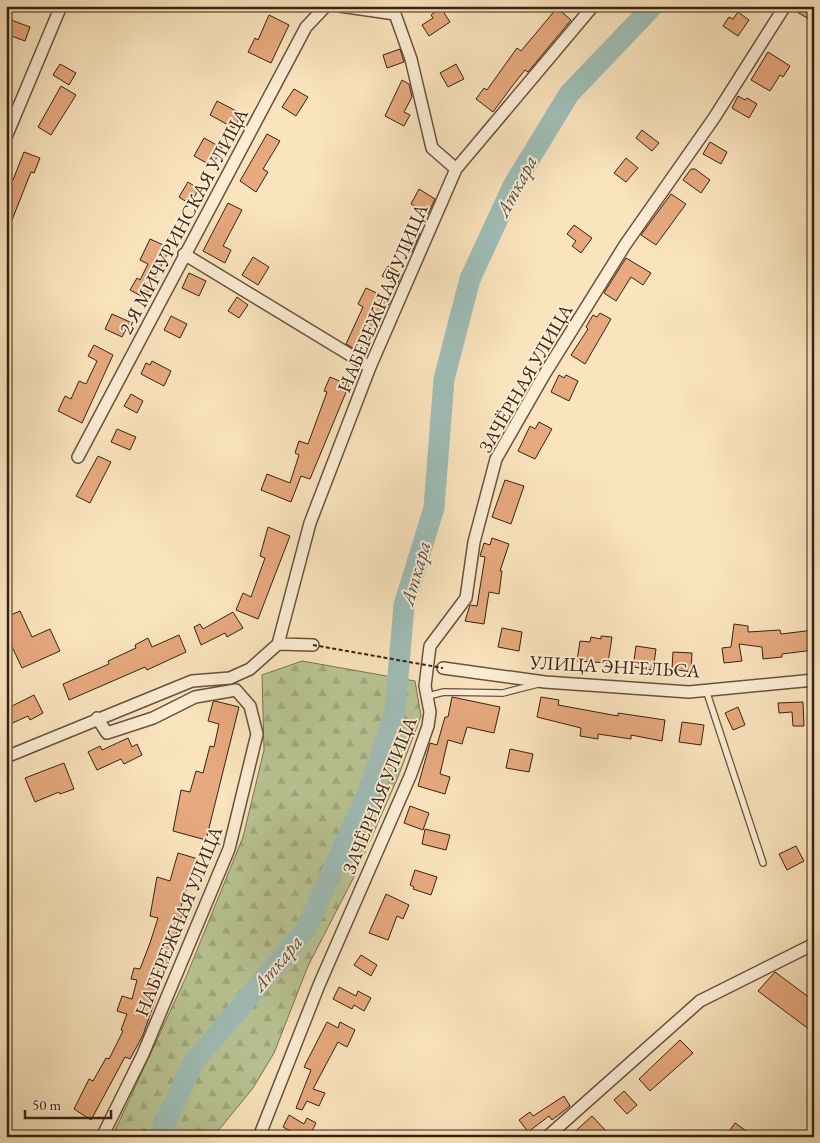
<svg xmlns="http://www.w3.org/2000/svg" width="820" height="1143" viewBox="0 0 820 1143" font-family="'EB Garamond',serif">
<defs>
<pattern id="forest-firs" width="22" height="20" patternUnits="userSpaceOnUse" patternTransform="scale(1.25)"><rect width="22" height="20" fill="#b9c595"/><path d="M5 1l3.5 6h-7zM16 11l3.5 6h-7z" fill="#a0a97f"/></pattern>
</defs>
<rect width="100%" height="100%" fill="#fae4be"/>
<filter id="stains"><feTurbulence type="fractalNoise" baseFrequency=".004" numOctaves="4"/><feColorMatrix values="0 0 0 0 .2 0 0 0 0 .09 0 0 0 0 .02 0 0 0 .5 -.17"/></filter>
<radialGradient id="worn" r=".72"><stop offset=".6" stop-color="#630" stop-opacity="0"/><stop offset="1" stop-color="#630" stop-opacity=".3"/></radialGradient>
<path fill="url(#forest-firs)" stroke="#787454" d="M302,661L415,681L421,716L398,777L356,873L308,966L274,1053L253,1088L213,1137H112L186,977L243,837L264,750L262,675Z"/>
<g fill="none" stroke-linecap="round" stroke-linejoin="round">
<path stroke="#9fbeb8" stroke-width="21" d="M159,1137L193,1063L306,929L370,788L395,712L404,605L434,508L444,379L470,279L513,186L569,94L653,6"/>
</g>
<path fill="#e7a97e" stroke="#372212" d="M801,6H814V22L797,12Z
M441,8L450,22L429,36L422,25L433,18L431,15Z
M557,8L571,20L528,72L525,70L513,85L493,112L476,99L484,88L487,90L517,48L521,51Z
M738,12L749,20L738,36L723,26L729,17L733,19Z
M269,15L289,25L271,63L248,52L255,38L258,40Z
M11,20L30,27L25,41L6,34Z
M400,49L404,62L387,68L383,55Z
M768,52L790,66L783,77L780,75L770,91L751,80Z
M60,64L76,73L69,85L53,75Z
M456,64L464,79L448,87L440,73Z
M402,80L409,84L412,97L404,112L410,115L404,126L385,116Z
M61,86L76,95L51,135L38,127Z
M294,89L308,97L296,116L282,107Z
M738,96L745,100L747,98L757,104L749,118L732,108Z
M217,101L242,114L234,128L210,115Z
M642,130L659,143L652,151L636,138Z
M267,134L280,141L263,169L268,172L256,192L240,181Z
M204,138L222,148L212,166L194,156Z
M710,142L727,152L721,164L703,154Z
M24,152L40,158L34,173L31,172L6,235V189L10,179L13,180Z
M626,158L638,168L626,182L614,173Z
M691,169H695L710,180L701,193L683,180Z
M188,182L199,189L190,204L179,197Z
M419,189L435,199L428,214L411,204Z
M671,194L686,204L656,245L641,235Z
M228,203L242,210L223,246L231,250L225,263L203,251Z
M574,225L592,238L581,253L572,246L576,241L567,234Z
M415,230L420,233L412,252L404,248Z
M150,239L170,248L145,298L130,290L137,278L140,280L148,264L140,260Z
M253,257L269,267L258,285L242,275Z
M626,258L651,273L643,285L631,277L616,301L604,293Z
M388,266L402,274L397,285L382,276Z
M189,273L206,281L199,296L182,288Z
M366,288L391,300L362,353L346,344L363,307L358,304Z
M237,297L248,305L239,318L228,311Z
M600,313L611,319L585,364L571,355L588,329L586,327L593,315L597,317Z
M112,314L130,322L122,337L105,329Z
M171,316L187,324L180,338L164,330Z
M94,345L113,355L82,423L58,411L65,396L71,399L79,381L86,384L97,361L88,356Z
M152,361L171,371L164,386L141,374L146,363L150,365Z
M559,375L564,378L566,375L578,381L569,401L551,392Z
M330,377L349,385L310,479L301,476L291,502L261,490L267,474L290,483L299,455L295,453L299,441L308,444L327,392L324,391Z
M131,394L143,401L137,413L124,406Z
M539,422L552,429L535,459L518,451L530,426L535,429Z
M117,429L136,437L130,450L111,442Z
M98,456L111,462L90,503L76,496Z
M505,480L524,486L511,524L492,517Z
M268,527L290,536L258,619L236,610L243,593L251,597L265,558L260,556Z
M492,538L509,544L500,571H502L499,594L489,592L484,624L465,621L470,605L477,606L485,557L480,556L484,543L490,545Z
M20,611L32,637L50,629L60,651L22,668L6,634V617Z
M233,612L243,628L227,637L225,633L201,645L194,627L200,624L203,629Z
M734,624L748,626V632L780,630L781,634L814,630V650L782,654V657L763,659L762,647L739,644L742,661L724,663L722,648L731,647Z
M502,628L522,632L519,651L498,647Z
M179,635L186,652L147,670L145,667L69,700L63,684L109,664L108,661L136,648L135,645L148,638L152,647Z
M601,636L612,637L608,663L577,661L580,641L590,642L591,637L601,639Z
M636,646L656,649L653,670L633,667Z
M673,652L692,653L691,672L672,669Z
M34,695L43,713L30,720L28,716L6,726V709Z
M452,697L500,707L494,733L467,727L462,744L448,740L440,774L450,777L445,794L418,786L430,743L437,745L445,717H448Z
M541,697L559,700L558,705L618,716V713L665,720L662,741L631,735V739L598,734V739L580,736L581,728L537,717Z
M215,701L239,707L206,840L173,831L181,790L190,792L196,771L203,773L210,746L214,747L219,724L208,721L213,702Z
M803,702L804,726H793L792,712L779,713L778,703Z
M738,707L745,725L733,730L725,713Z
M682,722L704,725L701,745L679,742Z
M128,738L132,747L137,744L142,755L124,764L121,759L97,770L88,752L100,746L102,750Z
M510,749L533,754L529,772L506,768Z
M64,763L74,789L60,794L59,792L35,802L25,778Z
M410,806L429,813L423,830L404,823Z
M425,829L450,835L446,850L422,844Z
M796,846L804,861L787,870L779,854Z
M178,853L198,859L194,872L192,871L180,910H183L171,955L143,1035L130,1059L125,1057L91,1120L74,1109L89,1079L93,1081L106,1058L109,1059L123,1031L121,1030L127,1014L117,1011L122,996L132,999L137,980L131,979L134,968L140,969L150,943L158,918L150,916L157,877L170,881Z
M415,870L437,877L431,895L413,889L414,887L410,885Z
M386,894L409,905L403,919L397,916L388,940L369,933Z
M361,955L377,965L371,976L354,965Z
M775,972L814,1001V1033L758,991Z
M339,987L356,996L358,991L371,998L364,1011L354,1005L352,1009L333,999Z
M327,1022L338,1028L340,1022L355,1030L347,1047L338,1042L313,1089L325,1093L319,1106L307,1101L302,1110L296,1108L311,1070L304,1067Z
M680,1040L693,1053L650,1091L639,1079Z
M624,1091L637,1105L627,1114L614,1100Z
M564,1096L570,1106L552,1120L549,1116L528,1132L519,1120L530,1112L533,1116Z
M289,1115L304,1124L307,1118L316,1123L309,1137H302L283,1127Z
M592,1116L606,1131L600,1137H569Z
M735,1123L755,1137H725Z"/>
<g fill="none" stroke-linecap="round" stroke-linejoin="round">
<g stroke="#68523d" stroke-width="8">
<path id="service" d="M706,690L763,863
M428,696L444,692L503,693L538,684"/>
</g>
<g stroke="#68523d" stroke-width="14">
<path id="minor" d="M340,6L395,14
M394,6L395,14L411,59L432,148L456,169
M6,137L61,6
M184,254L370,367
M78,457L306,27L326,6
M278,644L310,523L370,367L456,169L593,6
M278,644L313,645
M443,668L545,682L689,692L814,680
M97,718L107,733L153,718L195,697L236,690L250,706L257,734L229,849L143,1054L102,1137
M6,757L192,681L230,678L250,669L278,644
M259,1137L319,985L411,774L428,726L430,712L425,686L430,646L466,598L474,542L496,459L544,375L625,245L714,118L785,6
M547,1137L700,1001L814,944"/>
</g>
<use href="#service" stroke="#fcedd5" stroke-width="5.5"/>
<use href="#minor" stroke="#fcedd5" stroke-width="11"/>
<path stroke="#372212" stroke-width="2" stroke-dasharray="4 2.5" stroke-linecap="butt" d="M313,645L443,668"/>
</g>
<g text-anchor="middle" stroke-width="4" stroke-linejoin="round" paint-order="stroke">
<g font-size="19" fill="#372212" stroke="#fcedd5">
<text transform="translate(183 221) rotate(-62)" y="7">2-Я МИЧУРИНСКАЯ УЛИЦА</text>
<text transform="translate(382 298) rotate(-67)" y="7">НАБЕРЕЖНАЯ УЛИЦА</text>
<text transform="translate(525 378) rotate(-60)" y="7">ЗАЧЁРНАЯ УЛИЦА</text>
<text transform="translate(615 666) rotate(3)" y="7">УЛИЦА ЭНГЕЛЬСА</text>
<text transform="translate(379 795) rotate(-68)" y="7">ЗАЧЁРНАЯ УЛИЦА</text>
<text transform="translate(178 921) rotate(-68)" y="7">НАБЕРЕЖНАЯ УЛИЦА</text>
</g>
<g font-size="20" font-style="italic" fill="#565144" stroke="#fcedd5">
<text transform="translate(516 186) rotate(-62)" y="7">Аткара</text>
<text transform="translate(415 573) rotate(-74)" y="7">Аткара</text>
<text transform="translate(277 963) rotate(-50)" y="7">Аткара</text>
</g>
</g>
<rect width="820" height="1143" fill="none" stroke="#fae4be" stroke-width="25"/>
<rect x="8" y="8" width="805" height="1128" fill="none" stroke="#372212" stroke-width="2.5"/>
<rect x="12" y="12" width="795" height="1118" fill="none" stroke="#372212"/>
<path d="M25 1110v8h86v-8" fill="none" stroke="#372212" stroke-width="2.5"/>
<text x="32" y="1110" font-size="15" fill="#372212" stroke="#fcedd5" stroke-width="4" paint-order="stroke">50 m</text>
<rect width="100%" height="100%" filter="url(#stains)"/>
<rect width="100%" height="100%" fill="url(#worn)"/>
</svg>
